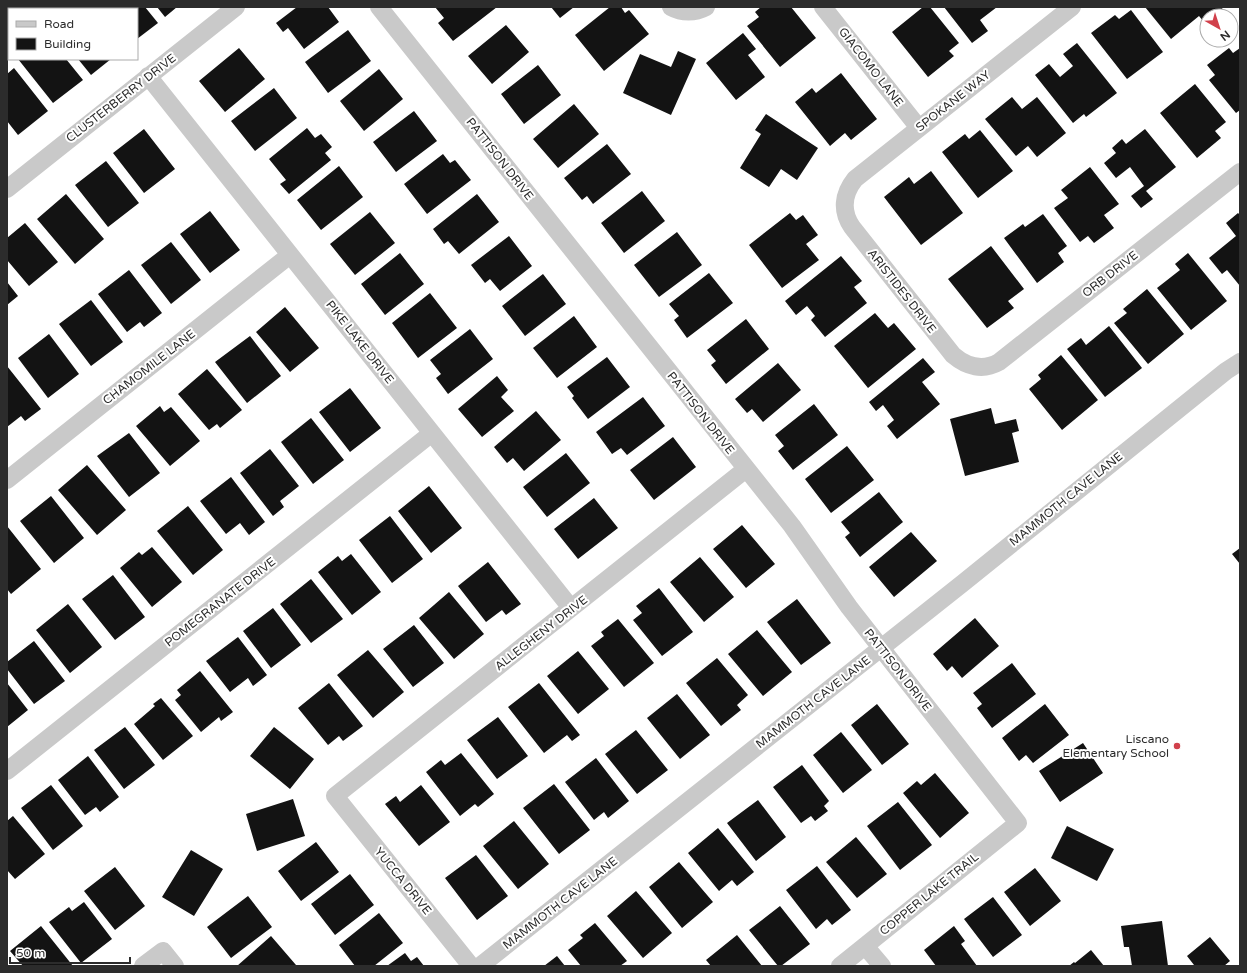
<svg xmlns="http://www.w3.org/2000/svg" width="1247" height="973" viewBox="0 0 1247 973" font-family="'Varela Round',sans-serif">
<rect width="100%" height="100%" fill="#fff"/>
<path fill="#131313" d="M96,7H145L158,23L137,39V9H98Z
M157,7H177L165,17Z
M297,7H328L339,22L304,49L288,28L283,32L276,23Z
M435,7H497L453,41L438,23L444,18Z
M551,7H574L560,18Z
M610,7H621L625,13L629,10L649,34L604,71L575,35Z
M761,7H791L816,38L780,67L747,26L759,17L755,12Z
M923,7H930L959,43L949,51L954,56L928,77L892,32Z
M944,7H997L980,20L988,31L972,43Z
M1145,7H1221L1225,12L1220,16H1207V26L1199,16L1171,39Z
M1131,10L1163,52L1127,79L1091,33L1115,15L1119,19Z
M506,25L529,52L492,84L468,56Z
M348,30L371,61L328,93L305,62Z
M743,33L756,49L748,55L765,77L736,100L706,63Z
M1077,43L1117,93L1086,117L1084,114L1073,123L1035,75L1049,64L1060,77L1073,66L1063,54Z
M239,48L265,79L225,112L199,81Z
M1229,48L1233,53L1240,48V110L1236,113L1209,80L1215,75L1207,65Z
M678,51L696,59L671,115L623,93L640,54L671,67Z
M18,59H66L83,80L53,103Z
M78,59H111L91,75Z
M538,65L561,95L524,124L501,94Z
M14,68L48,111L18,135L7,121V74Z
M379,69L403,99L364,131L340,101Z
M841,73L877,119L851,140L845,133L830,146L795,102L812,88L816,93Z
M1195,84L1226,122L1215,131L1221,138L1197,158L1160,113Z
M274,88L297,118L255,151L231,121Z
M1012,97L1022,109L1037,97L1066,133L1037,157L1028,146L1016,156L985,119Z
M574,104L599,134L558,168L533,139Z
M414,111L437,141L396,172L373,142Z
M766,114L818,148L797,180L781,169L769,187L740,168L761,134L755,130Z
M307,128L315,138L321,134L332,147L325,153L331,160L289,194L280,184L286,180L269,159Z
M144,129L175,169L144,193L113,153Z
M1145,129L1176,167L1146,191L1153,199L1141,208L1131,196L1144,186L1130,167L1116,178L1104,163L1116,153L1112,148L1122,139L1126,144Z
M980,130L1013,171L978,198L942,152L965,134L969,139Z
M607,144L631,174L593,204L587,196L582,200L564,178Z
M443,154L450,163L455,160L471,180L427,214L404,184Z
M106,161L139,203L108,227L75,185Z
M339,166L363,197L321,230L297,200Z
M1090,167L1119,204L1104,215L1114,228L1094,243L1088,236L1080,242L1054,208L1068,198L1061,190Z
M931,171L963,213L921,245L884,197L909,177L914,184Z
M642,191L665,221L624,253L601,223Z
M66,194L104,239L75,264L37,219Z
M477,194L499,222L459,254L448,241L444,244L433,229Z
M210,211L240,250L210,273L180,234Z
M370,212L395,243L355,275L330,244Z
M790,213L796,220L803,215L818,235L806,244L819,260L782,288L749,245Z
M1238,213L1240,215V286L1227,270L1222,274L1209,258L1236,236L1226,223Z
M1043,214L1067,246L1058,253L1064,262L1037,283L1004,238L1023,224L1025,227Z
M25,223L58,262L29,286L7,260V238Z
M677,232L702,265L659,297L634,265Z
M509,236L532,266L500,291L490,279L485,283L471,265Z
M171,242L201,280L171,304L141,265Z
M991,246L1024,289L1008,301L1014,308L987,328L948,279Z
M400,253L424,284L385,315L361,284Z
M1188,253L1227,301L1191,330L1157,288L1180,270L1175,264Z
M841,256L862,281L854,287L867,303L825,337L811,320L815,316L807,306L796,315L785,301Z
M129,270L162,313L144,327L140,322L127,332L98,294Z
M709,273L733,303L687,338L674,320L679,316L669,304Z
M543,274L566,304L525,336L502,306Z
M7,282L18,296L7,305Z
M1147,289L1184,334L1148,364L1114,323L1127,313L1123,309Z
M430,293L457,328L418,358L392,323Z
M91,300L123,342L91,366L59,324Z
M285,307L319,348L290,372L256,332Z
M875,313L888,328L894,323L916,349L868,388L834,346Z
M574,316L597,347L557,378L533,348Z
M746,319L769,349L726,384L711,365L716,361L707,350Z
M1109,326L1142,368L1105,397L1067,349L1081,338L1086,345Z
M470,329L493,359L448,394L436,378L441,374L430,360Z
M49,334L79,374L48,398L18,358Z
M250,336L281,376L247,403L215,362Z
M1061,355L1098,400L1062,430L1029,389L1041,379L1038,375Z
M607,357L630,387L588,419L572,398L574,396L567,387Z
M923,358L935,372L922,382L940,404L897,439L887,426L894,420L883,405L876,411L869,402Z
M778,363L801,390L763,422L752,409L747,413L735,399Z
M7,366L41,409L25,421L21,416L7,427Z
M207,369L242,410L220,428L217,424L209,430L178,394Z
M497,376L508,390L501,397L514,411L482,437L458,409Z
M350,388L381,428L350,452L319,412Z
M643,397L665,426L627,455L621,448L612,454L596,432Z
M814,404L838,435L793,470L778,451L784,446L775,435Z
M160,406L164,412L171,407L200,441L170,466L136,426Z
M991,408L995,424L1016,419L1019,431L1012,433L1019,462L965,476L950,419Z
M536,411L561,440L524,471L513,458L507,463L494,447Z
M311,418L344,460L313,484L281,442Z
M129,433L160,473L129,497L97,456Z
M673,437L696,467L654,500L630,470Z
M847,446L874,480L831,513L805,479Z
M270,449L299,486L280,501L284,507L273,516L240,473Z
M566,453L590,483L547,517L523,487Z
M87,465L126,510L97,535L58,490Z
M231,477L265,522L249,535L240,523L226,534L200,501Z
M429,486L462,528L431,553L398,511Z
M879,492L903,522L860,557L845,537L850,533L841,522Z
M51,496L84,538L54,563L20,521Z
M594,498L618,528L578,559L554,529Z
M188,506L223,550L193,575L157,531Z
M390,516L423,559L392,583L359,540Z
M742,525L775,564L746,588L713,549Z
M7,526L41,569L11,594L7,589Z
M911,532L937,561L894,597L869,567Z
M152,547L182,582L152,607L120,568L139,552L142,555Z
M1240,548V564L1232,554Z
M351,554L381,592L352,615L318,572L338,556L342,561Z
M700,557L734,597L704,622L670,582Z
M488,562L521,604L506,615L502,610L486,622L458,586Z
M113,575L145,617L115,640L82,599Z
M311,579L343,619L311,643L280,604Z
M659,588L693,632L662,656L633,620L642,613L636,606Z
M449,592L484,634L454,659L419,618Z
M797,599L831,643L801,665L767,622Z
M68,604L102,647L70,673L36,630Z
M273,608L301,645L271,668L243,631Z
M975,618L999,646L962,678L952,666L947,671L933,654Z
M618,619L654,663L624,687L591,646L604,636L601,632Z
M414,625L444,663L413,687L383,649Z
M757,630L792,672L763,696L728,654Z
M238,637L267,675L253,686L248,678L230,692L206,661Z
M34,641L65,681L34,704L7,669V662Z
M368,650L404,692L373,718L337,675Z
M578,651L609,689L578,714L547,676Z
M717,658L748,695L737,705L741,710L721,726L686,683Z
M1012,663L1036,694L992,728L977,708L982,704L973,693Z
M200,671L233,712L221,721L219,717L201,732L175,700L181,695L177,690Z
M7,683L28,710L7,727Z
M329,683L363,726L343,741L339,736L328,745L298,708Z
M539,683L580,735L572,741L567,735L544,753L508,707Z
M677,694L710,735L680,759L647,718Z
M161,698L193,736L163,760L134,724L155,706L153,704Z
M877,704L909,744L882,765L851,725Z
M1045,704L1069,735L1033,763L1026,755L1019,761L1002,738Z
M498,717L528,756L497,779L467,740Z
M125,727L155,765L124,789L94,750Z
M274,727L314,759L290,789L250,756Z
M636,730L668,770L637,794L605,754Z
M841,732L872,770L843,793L813,755Z
M1083,743L1103,773L1060,802L1039,771Z
M461,753L494,794L478,807L475,804L460,816L426,772L441,760L445,765Z
M88,756L119,797L100,812L96,807L85,815L58,780Z
M596,758L629,801L608,818L604,812L594,820L565,782Z
M802,765L829,801L824,806L828,811L815,821L811,816L801,823L773,787Z
M935,773L969,813L940,838L903,793L917,781L921,785Z
M554,784L590,830L559,854L523,808Z
M51,785L83,826L53,850L21,808Z
M421,785L450,822L419,846L385,804L396,796L400,802Z
M293,799L305,836L257,851L246,814Z
M758,800L786,837L756,861L727,823Z
M898,802L932,845L900,870L867,826Z
M13,816L45,854L15,879L7,870V821Z
M514,821L549,864L518,889L483,846Z
M1067,826L1114,849L1097,881L1051,858Z
M718,828L754,872L737,886L732,880L719,891L688,853Z
M856,837L887,874L857,898L826,862Z
M316,842L339,872L301,901L278,871Z
M191,850L223,869L194,916L162,897Z
M476,855L508,896L477,920L445,878Z
M679,862L713,902L682,928L649,887Z
M817,866L851,910L832,925L827,919L816,929L786,890Z
M115,867L145,906L115,930L84,891Z
M1035,868L1061,901L1030,926L1004,892Z
M350,874L374,905L335,935L311,904Z
M636,891L672,933L643,958L607,916Z
M248,896L272,927L231,958L207,927Z
M993,897L1022,935L993,957L964,919Z
M84,902L112,939L81,963L49,922L69,907L72,911Z
M780,906L810,944L781,966H778L749,930Z
M379,913L403,943L374,966H355L339,945Z
M1162,921L1168,966H1132L1129,947H1124L1121,926Z
M595,923L627,961L620,966H581L568,950L583,938L580,935Z
M41,926L73,966H23L10,951Z
M954,926L965,941L961,944L977,966H936L924,950Z
M737,935L762,966H711L706,960Z
M271,936L296,965L295,966H237Z
M1210,937L1230,961L1224,966H1193L1194,965L1187,956Z
M1091,950L1104,966H1069L1074,962L1075,963Z
M405,953L411,961L417,957L424,966H387Z
M557,956L565,966H544Z"/>
<g fill="none" stroke-linecap="round" stroke-linejoin="round">
<path stroke="#c9c9c9" stroke-width="18" d="M379,7L792,526L849,607L1018,823L840,966
M671,7C682,13 695,13 706,7
M823,7L919,128
M1072,7L855,179C843,194 841,211 852,227L953,355C967,367 983,371 999,362L1240,172
M148,76L571,608
M7,189L236,7
M7,480L290,255
M7,771L432,433
M865,946L882,966
M143,966L163,951L175,966
M471,966L335,796L746,469
M480,966L963,583L1226,371L1240,362"/>
</g>
<circle fill="#d1404b" stroke="#fff" stroke-width="1.5" cx="1177" cy="746" r="4"/>
<g text-anchor="middle" stroke-width="4" stroke-linejoin="round" paint-order="stroke">
<g font-size="12" fill="#2c2c2c" stroke="#fff">
<text transform="translate(871 67) rotate(52)" y="4">GIACOMO LANE</text>
<text transform="translate(121 98) rotate(-38)" y="4">CLUSTERBERRY DRIVE</text>
<text transform="translate(953 101) rotate(-38)" y="4">SPOKANE WAY</text>
<text transform="translate(500 159) rotate(52)" y="4">PATTISON DRIVE</text>
<text transform="translate(1110 274) rotate(-38)" y="4">ORB DRIVE</text>
<text transform="translate(902 291) rotate(52)" y="4">ARISTIDES DRIVE</text>
<text transform="translate(360 342) rotate(52)" y="4">PIKE LAKE DRIVE</text>
<text transform="translate(149 367) rotate(-38)" y="4">CHAMOMILE LANE</text>
<text transform="translate(701 413) rotate(52)" y="4">PATTISON DRIVE</text>
<text transform="translate(1066 499) rotate(-39)" y="4">MAMMOTH CAVE LANE</text>
<text transform="translate(220 602) rotate(-38)" y="4">POMEGRANATE DRIVE</text>
<text transform="translate(541 633) rotate(-38)" y="4">ALLEGHENY DRIVE</text>
<text transform="translate(898 670) rotate(52)" y="4">PATTISON DRIVE</text>
<text transform="translate(813 702) rotate(-38)" y="4">MAMMOTH CAVE LANE</text>
<text transform="translate(403 881) rotate(51)" y="4">YUCCA DRIVE</text>
<text transform="translate(929 894) rotate(-39)" y="4">COPPER LAKE TRAIL</text>
<text transform="translate(560 903) rotate(-38)" y="4">MAMMOTH CAVE LANE</text>
</g>
<g font-size="12" fill="#2c2c2c" stroke="#fff" text-anchor="end">
<text x="1169" y="743">Liscano<tspan x="1169" dy="14">Elementary School</tspan></text>
</g>
</g>
<rect width="1247" height="973" fill="none" stroke="#2c2c2c" stroke-width="16"/>
<rect x="8" y="8" width="130" height="52" fill="#ffffff" stroke="#ababab"/>
<rect x="16" y="21" width="20" height="6" fill="#c9c9c9" stroke="#ababab"/>
<text x="44" y="28" font-size="12" fill="#2c2c2c">Road</text>
<rect x="16" y="38" width="20" height="12" fill="#131313" stroke="#ababab"/>
<text x="44" y="48" font-size="12" fill="#2c2c2c">Building</text>
<g transform="translate(1219 28) rotate(141)"><circle r="19" fill="#ffffff" stroke="#ababab"/>
<path d="M0-3L7 15L0 10L-7 15Z" fill="#d1404b"/>
<text y="-6" font-size="11" font-weight="bold" text-anchor="middle" fill="#2c2c2c">N</text>
</g>
<path d="M10 957v6h120v-6" fill="none" stroke="#2c2c2c" stroke-width="2"/>
<text x="16" y="957" font-size="12" fill="#2c2c2c" stroke="#ffffff" stroke-width="3" paint-order="stroke">50 m</text>
</svg>
